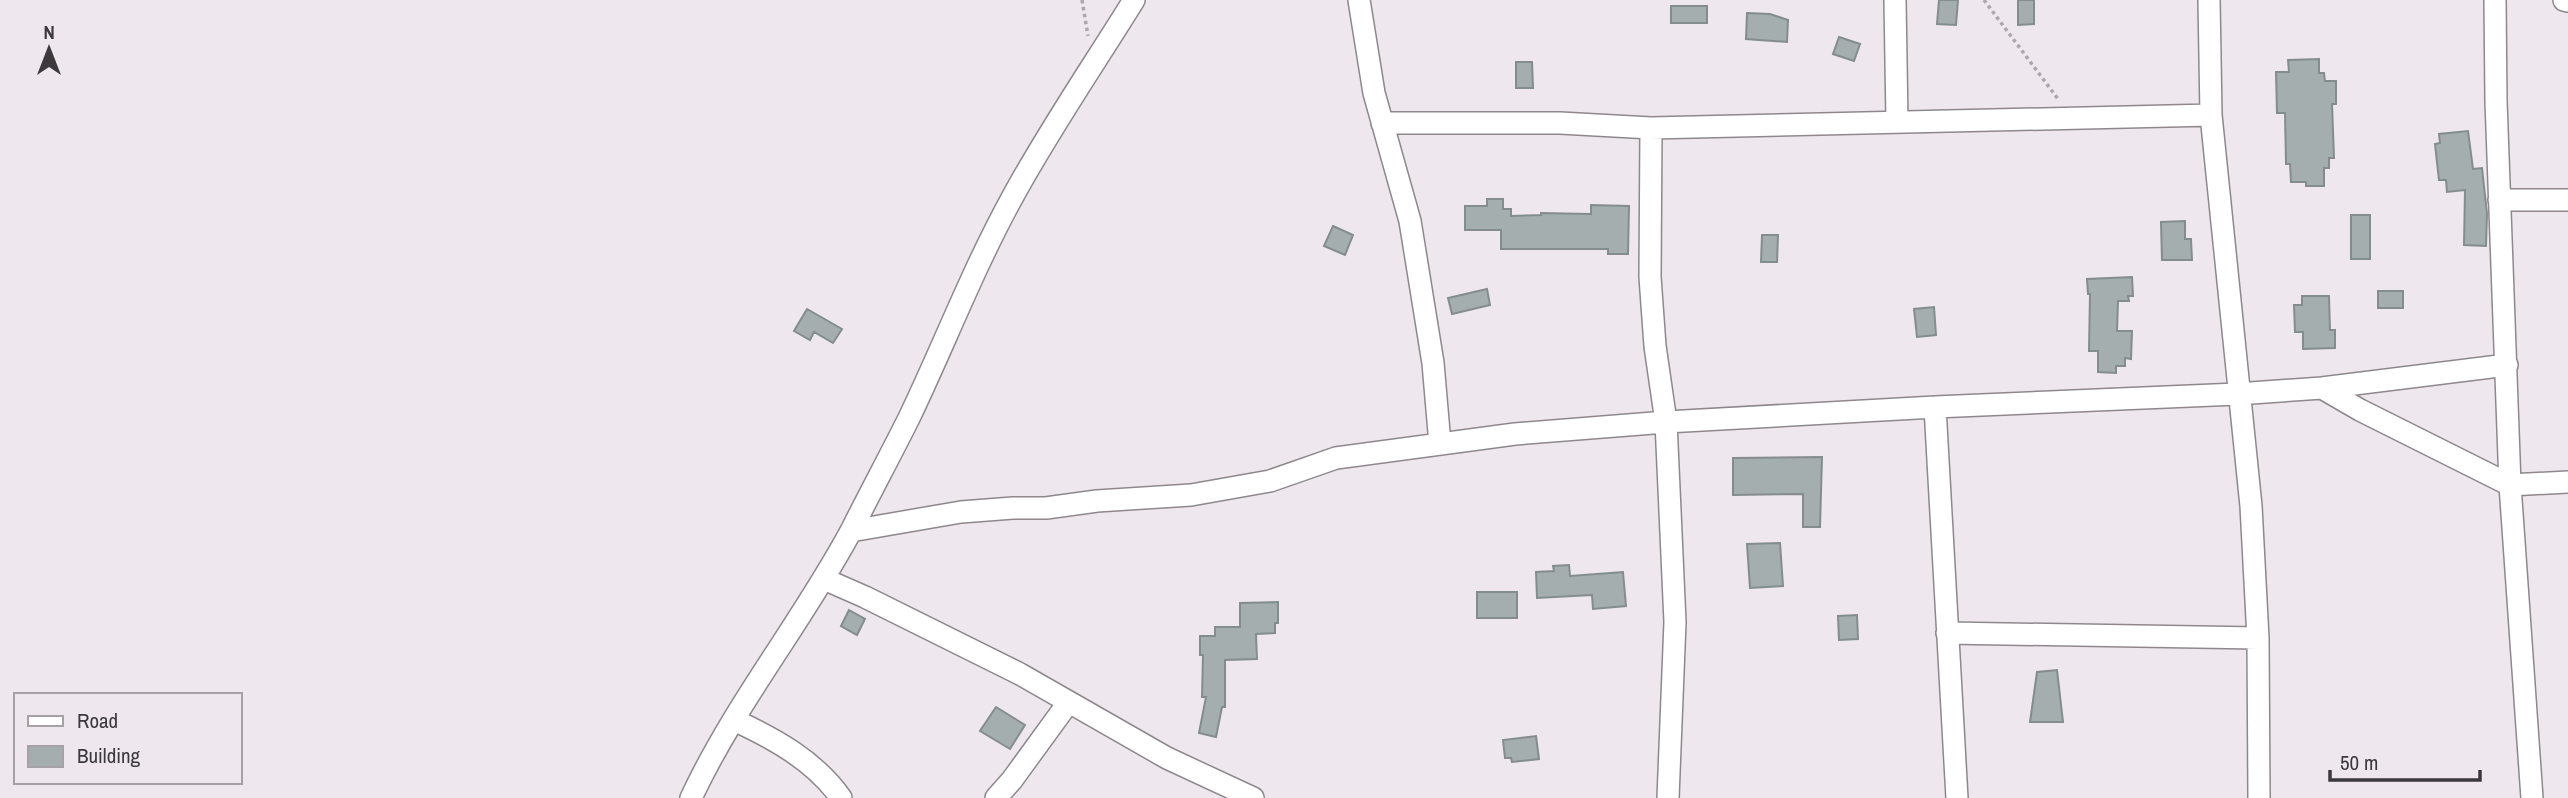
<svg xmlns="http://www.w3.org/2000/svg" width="2568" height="798" viewBox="0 0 2568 798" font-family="'Archivo Narrow',sans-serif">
<rect width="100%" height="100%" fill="#eee7ed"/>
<path fill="#a5aeae" stroke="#848d8d" stroke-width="2" d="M1939,0H1958L1956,25L1937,24Z
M2018,0H2034V24L2018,25Z
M1671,6H1707V23H1671Z
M1747,13L1770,14L1788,20L1787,42L1746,39Z
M1839,37L1860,44L1854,61L1833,54Z
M2319,59V73H2324L2325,81H2336V104H2332L2334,158H2329V168H2324V186H2306V182H2291L2290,164H2286L2285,113H2277L2276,72H2289L2288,60Z
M1516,62H1532L1533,88H1516Z
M2468,131L2473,169L2482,168L2487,214L2486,246L2464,245L2465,190L2447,192L2446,180H2439L2435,144L2440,143L2439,134Z
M1487,199H1503V209H1511V216L1541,215V213L1591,214V205L1629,206L1628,254H1608V249H1501V230H1465V206H1487Z
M2351,215H2370V259H2351Z
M2185,221V239H2191L2192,260H2162L2161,222Z
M1333,226L1353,235L1345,255L1324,246Z
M1762,235H1778L1777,262H1761Z
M2132,277L2133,296H2128L2129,301H2118L2117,331H2132L2131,359L2125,358V366H2116V373L2098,372V351H2089L2090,294H2088L2087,279Z
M1487,289L1490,305L1452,314L1448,298Z
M2378,291H2403V308H2378Z
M2302,296H2329L2330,330H2335V348L2303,349V332H2295L2294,305H2302Z
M1934,307L1936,335L1917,337L1914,309Z
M807,309L842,329L833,343L814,332L810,340L794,331Z
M1822,457L1820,527H1803V494L1733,495V458Z
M1780,543L1783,586L1750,588L1747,544Z
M1569,565L1570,576L1623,572L1626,606L1593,609L1592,595L1537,598L1536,572L1554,571L1553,566Z
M1477,592H1517V618H1477Z
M1278,602V623H1275V633L1256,634L1257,659L1225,660V707H1222L1216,737L1199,733L1206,697H1202L1203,655H1200V636H1215V627H1240V603Z
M849,610L865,619L857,635L841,626Z
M1857,615L1858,639L1839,640L1838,616Z
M2057,670L2063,722H2030L2037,672Z
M996,707L1025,725L1010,749L980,731Z
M1536,736L1539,759L1512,762L1511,758H1505L1503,740Z"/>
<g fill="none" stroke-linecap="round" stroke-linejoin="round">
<g stroke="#8e888d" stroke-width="24">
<path id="street" d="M1359,0L1374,93L1410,221L1433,363L1440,444
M1895,0L1897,122
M2209,0L2211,115L2251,506L2258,638L2259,798
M2495,0L2496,101L2510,485L2532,798
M2564,0L2568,1
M1382,123H1560L1651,128L2211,115
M1651,128L1650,277L1655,346L1666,422L1675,622L1668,798
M2499,200H2568
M2322,388L2360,410L2510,485L2568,482
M1935,407L1957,798
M851,531L961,512L1013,508H1046L1097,501L1191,495L1270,481L1336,458L1515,434L1666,422L1935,407L2237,394L2322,388L2507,365
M824,579L865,597L1020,674L1167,758L1253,798
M1947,633L2258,638
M734,720C775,739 815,761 841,798
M691,798C735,704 802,622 851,531C870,493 890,456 909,418C944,345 973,269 1012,198C1049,130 1093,66 1134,0
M996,798L1012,780L1068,703"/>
</g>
<path stroke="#ada7ac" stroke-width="3.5" stroke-dasharray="3.5 3.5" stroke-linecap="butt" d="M1082,0L1088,36
M1984,0L2058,99"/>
<use href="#street" stroke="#fff" stroke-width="21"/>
</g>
<rect x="14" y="693" width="228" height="91" fill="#eee7ed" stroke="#a7a1a6" stroke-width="2"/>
<rect x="28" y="716" width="35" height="10" fill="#ffffff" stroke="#a7a1a6" stroke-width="2"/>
<text x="77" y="728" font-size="21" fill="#3c393c">Road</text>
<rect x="28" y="746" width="35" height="21" fill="#a5aeae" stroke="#a7a1a6" stroke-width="2"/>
<text x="77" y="763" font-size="21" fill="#3c393c">Building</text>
<g transform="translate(49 49)" stroke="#eee7ed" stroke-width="5" paint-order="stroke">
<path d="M0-5L12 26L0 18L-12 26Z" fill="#3c393c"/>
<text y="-10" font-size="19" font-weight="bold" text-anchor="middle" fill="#3c393c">N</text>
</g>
<path d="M2330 770v10h150v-10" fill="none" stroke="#3c393c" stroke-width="3.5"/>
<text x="2340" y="770" font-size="21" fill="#3c393c" stroke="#eee7ed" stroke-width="5" paint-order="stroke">50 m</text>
</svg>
